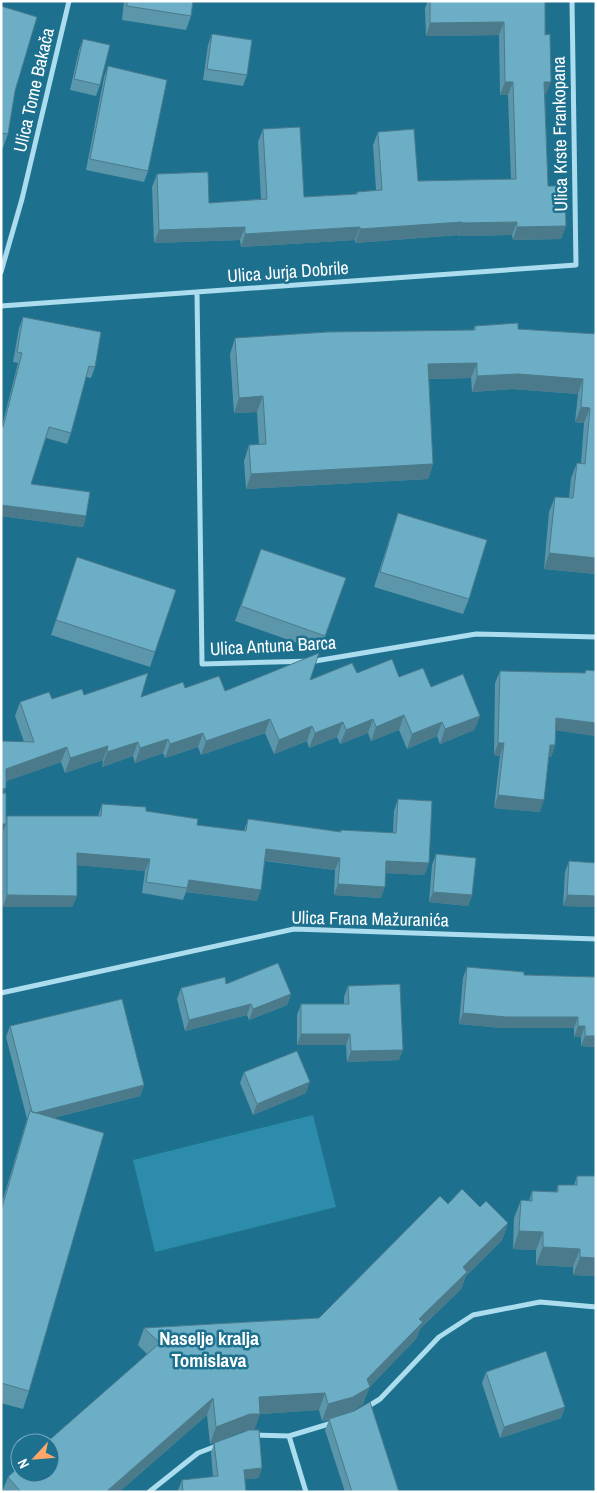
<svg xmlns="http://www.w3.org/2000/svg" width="597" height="1493" viewBox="0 0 597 1493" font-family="'Archivo Narrow',sans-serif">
<rect width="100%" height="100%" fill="#1d718f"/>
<path fill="#2d8bab" d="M313,1115L336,1207L155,1252L133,1160Z"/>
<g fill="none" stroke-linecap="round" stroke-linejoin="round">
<path stroke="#acddee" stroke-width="5" d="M1,272L22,199L69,1
M197,292L202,664L315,661L476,634L596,637
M1,306L576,265L572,1
M1,993L294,929L596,939
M367,1407L380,1399L439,1337L473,1315L540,1302L596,1307
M253,1435L289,1436L306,1492
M289,1436L332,1423
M149,1492L198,1453L219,1445"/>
</g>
<path fill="#5c96aa" d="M124,1H193L191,16L186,30L122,20Z
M428,1H545L546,95H545L548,186L566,226L561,239L513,240L512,235L458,236V235L355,243V240L241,247L240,240L154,243L152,187L157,174L209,203L261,199L258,142L263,129L304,197L356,194L357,192L376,190L373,145L378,132L418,181L511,179L508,95H500L499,35L426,36L425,8Z
M1,6L15,91L8,134L3,148L1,147Z
M212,34L247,75L243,86L203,80L208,45Z
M83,39L100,85L96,96L70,90L79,50Z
M108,66L148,171L144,182L86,170L104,77Z
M23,317L95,367L91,378L86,377L71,433L67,444L46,438L31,484L86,516L83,527L1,516L2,426L18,363L13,362L19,328Z
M475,326L596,334V574L544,569L549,512L555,497L569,498L571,478L577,463H581L584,423L575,422L578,394L512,389L472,392L471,378L429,379L433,464L428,479L246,489L244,461L249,445H259L257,412L234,413L230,354L235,338L473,330Z
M398,513L469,599L463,614L374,587L393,528Z
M261,549L346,578L320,651L235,621Z
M77,557L155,652L150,667L51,635Z
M586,670L596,671V736L556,730L555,745L551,757H548L540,812L494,808L500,756L494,755L495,683L500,671L585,673Z
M357,673L399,677L431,687L480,716L474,730L440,744L437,736L407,749L399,730L371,741L368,733L340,744L337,737L309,748L307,741L274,754L265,733L201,755L198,747L165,758L163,753L135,763L133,756L102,767L103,760L65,773L61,762L6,781L4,793L6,819L7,816H98L102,804L146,811L197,825L244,831L248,819L340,832L341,830L393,833L394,811L398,799L429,863L424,875L386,873L381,898L334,895L335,870L265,861L257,901L186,892L183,900L142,893L145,871L77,865V896L72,907H3V833L1,741L24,742L15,716L20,702L84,695L141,697L185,688L225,691Z
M436,854L472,895L468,906L429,902L432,865Z
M569,861L596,863V907L563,906L565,872Z
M467,967L524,975L596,977V1047L581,1046V1037H574V1028H502L459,1024L463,978Z
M226,984L291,994L287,1005L249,1020L247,1015L185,1031L177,999L181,988Z
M348,986L399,1060L347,1062L346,1045H297V1015L301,1004H344V997Z
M10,1026L144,1085L140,1096L53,1118L29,1391L23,1409L1,1403V1206L24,1129L27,1119L6,1037Z
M244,1072L306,1093L253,1115L240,1083Z
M577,1176H596V1276L573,1275V1267L536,1265V1250L513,1249L514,1218L521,1200L529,1201L532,1191L556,1192L558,1185H574Z
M448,1204L480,1207L508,1223L502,1240L466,1276L461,1289L420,1329L416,1339L369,1387L363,1404L349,1413L399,1492H345L325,1430L329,1420L322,1421L319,1410L260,1414L254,1430L259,1478L245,1479L246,1492H178V1490L182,1480L213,1477L211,1453L214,1443L246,1431H243L210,1444L207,1415L119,1492H2L8,1477L147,1354L138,1345L144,1328L319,1318Z
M486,1372L565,1407L561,1418L500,1438L482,1383Z"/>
<path fill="#4b7a8b" d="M504,22L499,35L426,36L430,23Z
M505,82H513L508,95H500Z
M544,82H551L546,95H539Z
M462,222L458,235L355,243L360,229Z
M517,222L512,235L458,236L462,223Z
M566,226L561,239L513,240L517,227Z
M245,227L240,240L154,243L159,230Z
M360,227L355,240L241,247L245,234Z
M477,363L471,378L423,379L428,364Z
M518,374L583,379L578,394L512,389L472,392L477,376Z
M263,396L257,412L234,413L239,398Z
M581,407L590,408L584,423L575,422Z
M433,464L428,479L246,489L251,474Z
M1,505L86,516L83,527L1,516Z
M549,553L596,558V574L544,569Z
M404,715L399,730L371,741L376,727Z
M480,716L474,730L440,744L445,729Z
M556,718L596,723V736L552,730Z
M270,719L265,733L201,755L206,741Z
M373,719L368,733L340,744L346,730Z
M343,722L337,737L309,748L315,733Z
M442,722L437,736L407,749L412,734Z
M312,726L307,741L274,754L279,740Z
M203,733L198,747L165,758L170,744Z
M168,739L163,753L135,763L140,748Z
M138,742L133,756L102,767L107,752Z
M498,743H504L500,756L494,755Z
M550,745H555L551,757H545Z
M108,746L103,760L65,773L70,758Z
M67,747L61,762L1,783L6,769Z
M6,788L1,802V790Z
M498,795L544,800L540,812L494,808Z
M1,824H6L1,837Z
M266,849L340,858L335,870L262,860Z
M77,853L150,859L145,871L73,865Z
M386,861L429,863L424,875L382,873Z
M189,880L261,890L257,901L186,892Z
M338,884L385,887L381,898L334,895Z
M433,892L472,895L468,906L429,902Z
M7,895L77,896L72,907H3Z
M567,895L596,896V907L563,906Z
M291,994L287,1005L249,1020L253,1009Z
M251,1004L247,1015L185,1031L189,1020Z
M463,1013L578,1017L574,1028H502L459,1024Z
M578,1026H585L581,1037H574Z
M301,1034H350L346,1045H297Z
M585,1036H596V1047L581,1046Z
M403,1050L399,1060L347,1062L351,1051Z
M310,1082L306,1093L253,1115L257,1104Z
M144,1085L140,1096L29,1124L33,1113Z
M508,1223L502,1240L466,1276L461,1289L420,1329L416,1339L369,1388L370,1387L363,1404L347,1414L322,1421L328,1404L367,1379L463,1267Z
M519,1231L543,1232L536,1250L513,1249Z
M543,1247L580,1249L573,1267L536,1265Z
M580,1257L596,1258V1276L573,1275Z
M325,1393L319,1410L260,1414L254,1431H243L210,1444L216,1427L259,1397Z
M213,1398L207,1415L119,1492H106Z
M565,1407L561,1418L500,1438L504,1427Z
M262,1468L259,1478L241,1480L244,1470Z"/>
<path fill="#6baec6" stroke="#4b7a8b" d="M127,1H193L191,16L127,6Z
M430,1H545V35L550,34L551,82H544L548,186H565L566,226L517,227V222L462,223V222L360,229V227L245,234V227L159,230L157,174L208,172L209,203L267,199L263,129L300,127L304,197L357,194V192L382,190L378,132L414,129L418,181L516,179L513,82H505L504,22L430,23Z
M1,6L37,17L15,91L8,134L1,133Z
M212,34L252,40L247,75L207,69Z
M83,39L110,45L100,85L74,79Z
M108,66L167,80L148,171L90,159Z
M23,317L101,332L95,367L89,366L71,433L49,427L31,484L90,492L86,516L1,505V426L3,427L22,353L17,352Z
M518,323V329L596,334V558L549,553L555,497L573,498L577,463L585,464L590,408L581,407L583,379L518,374L477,376V363L428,364L433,464L251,474L249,445L266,444L263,396L239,398L235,338L327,332L475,330V326Z
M398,513L487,540L469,599L380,572Z
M261,549L346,578L325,636L241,606Z
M77,557L176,590L155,652L56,620Z
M319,653L310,680L352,663L357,673L392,659L399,677L423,668L431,687L463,674L480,716L445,729L442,722L412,734L404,715L376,727L373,719L346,730L343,722L315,733L312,726L279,740L270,719L206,741L203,733L170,744L168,739L140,748L138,742L107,752L108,746L70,758L67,747L6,769V788L1,790V741L34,742L20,702L49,692L52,699L82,689L84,695L148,673L141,697L183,682L185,688L219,676L225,691Z
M586,670L596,671V723L556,718L555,745H550L544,800L498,795L504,743H498L500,671L585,673Z
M1,793H6V824H1Z
M398,799L432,801L429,863L386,861L385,887L338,884L340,858L266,849L261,890L189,880L187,888L146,882L150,859L77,853V896L7,895V816H101L102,804L146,807V811L198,819L197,825L246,831L248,819L341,832V830L396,833Z
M436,854L476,858L472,895L433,892Z
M569,861L596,863V896L567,895Z
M278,963L291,994L253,1009L251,1004L189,1020L181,988L225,977L226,984Z
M467,967L524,972V975L596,977V1036H585V1026H578V1017H506L463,1013Z
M400,984L403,1050L351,1051L350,1034H301V1004H349L348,986Z
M122,999L144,1085L35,1113L32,1112L10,1026Z
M297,1051L310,1082L257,1104L244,1072Z
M30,1111L104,1133L29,1391L1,1383V1211Z
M577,1176H596V1258L580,1257V1249L543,1247V1232L519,1231L521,1200L532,1201V1191L558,1192V1185H577Z
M462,1189L480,1207L486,1201L508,1223L463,1267L467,1272L419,1319L423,1322L367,1379L370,1387L353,1397L328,1404L325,1393L259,1397L260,1414H250L216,1427L213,1398L106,1492H21L8,1477L20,1466V1473H50V1443H46L160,1343L144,1328L319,1318L440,1196L448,1204Z
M546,1351L565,1407L504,1427L486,1372Z
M370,1402L399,1492H352L329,1419L354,1411Z
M249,1430H259L262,1468L244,1470L246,1492H183L182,1480L218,1476L214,1443Z"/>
<g text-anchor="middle" stroke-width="5" stroke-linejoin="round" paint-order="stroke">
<g font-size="18" fill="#fff" stroke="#1d718f">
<text transform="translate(34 90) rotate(-77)" y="6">Ulica Tome Bakača</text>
<text transform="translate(560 134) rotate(-91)" y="6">Ulica Krste Frankopana</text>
<text transform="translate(288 272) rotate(-4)" y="6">Ulica Jurja Dobrile</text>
<text transform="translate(273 646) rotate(-3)" y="6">Ulica Antuna Barca</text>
<text transform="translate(370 919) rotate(1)" y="6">Ulica Frana Mažuranića</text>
</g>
<g font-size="19" font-weight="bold" fill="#fff" stroke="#1d718f">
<text x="209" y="1345">Naselje kralja<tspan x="209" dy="22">Tomislava</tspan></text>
</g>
</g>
<rect width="597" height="1493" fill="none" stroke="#ffffff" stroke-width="5"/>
<g transform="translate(35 1458) rotate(244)"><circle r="24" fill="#1d718f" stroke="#77aabc"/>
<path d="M0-4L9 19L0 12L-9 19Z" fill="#fda76a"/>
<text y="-8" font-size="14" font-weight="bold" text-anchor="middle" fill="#ffffff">N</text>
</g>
</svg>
